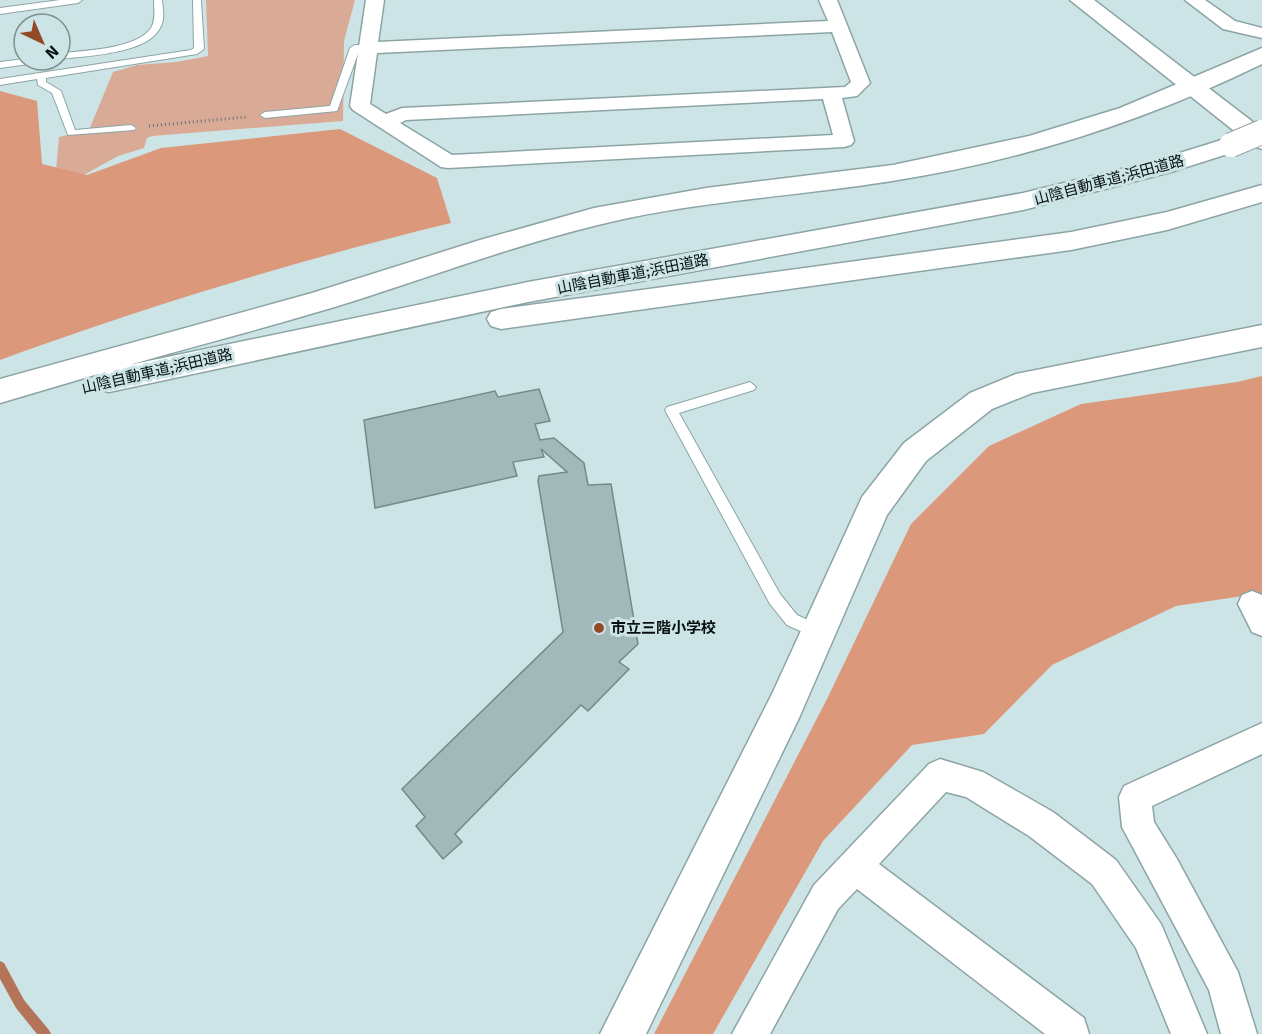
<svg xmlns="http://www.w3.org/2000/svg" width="1262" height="1034" viewBox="0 0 1262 1034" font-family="Signika,'Noto Sans JP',sans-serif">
<rect width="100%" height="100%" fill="#cce4e5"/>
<path fill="#d9ab97" d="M206,0H355L344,41L343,121L152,136L147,138L144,148L118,156L80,177L56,171L59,137L89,130L113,72L137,65L176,62L208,56Z"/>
<path fill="#db987b" d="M0,91L37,101L42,164L87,175L161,148L340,129L437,178L451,223C299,260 147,306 0,360Z
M1262,376V598L1256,594L1176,606L1052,665L984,734L912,745L823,841L713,1034H654L828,697L911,524L989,446L1081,404L1237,382Z"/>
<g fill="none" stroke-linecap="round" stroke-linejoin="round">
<path fill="#b47459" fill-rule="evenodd" d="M0,961L4,963L24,1000L49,1030L51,1034H37L16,1008L0,979Z"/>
</g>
<path fill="#a2b9ba" stroke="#73898a" stroke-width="1.5" d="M539,389L550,421L535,424L540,440L554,438L584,463L588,485L611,484L638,644L619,662L629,669L588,711L581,705L455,834L462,842L443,859L416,826L425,817L402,789L563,632L538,481L539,476L567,472L541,449L544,457L513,462L517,476L375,508L364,420L495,391L498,397Z"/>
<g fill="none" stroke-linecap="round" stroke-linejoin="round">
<g stroke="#8da4a5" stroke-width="2">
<path id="service" d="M60,0H82L78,3L0,14V8Z
M154,0H162C163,9 165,20 160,28C147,54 86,56 60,59V53C83,51 137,49 151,28C156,20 154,9 154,0Z
M193,0H201L204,49L197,54L46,78V82L61,91L75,130L131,125L136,128L134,130L68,135L52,93L38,85L37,79L0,85V79L191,50L194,48Z
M369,45L372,46V50L359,51L337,111L265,118L260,115L265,112L330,106L350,48L355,45Z
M24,59L41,60L36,63L0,68V62Z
M750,382L756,387L754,390L679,413L780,594L797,615L823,627L825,632L823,637L818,639L787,625L770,604L665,410L667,407Z"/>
</g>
<g stroke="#8da4a5" stroke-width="3">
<path id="minor" d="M366,0H384L378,42L828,21L819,0H837L870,83L857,96L842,98L854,141L851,145L844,147L448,168L441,167L353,110L350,106ZM832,32L851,82L845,87L402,108L386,114L370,104L377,53ZM823,99L833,135L452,155L400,123L406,120Z
M1185,0H1205L1235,21L1262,28V38L1223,29Z
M1252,591L1262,595V636L1252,632L1238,604L1242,595Z
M1262,723V754L1152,806L1154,822L1177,859L1238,972L1257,1034H1221L1209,990L1122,827L1119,797L1124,786Z
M940,759L983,772L1053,812L1116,860L1161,924L1207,1034H1171L1136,948L1092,884L1029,836L966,797L946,792L879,864L1084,1018L1089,1034H1045L857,889L838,909L770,1034H732L814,885L929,764Z"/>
</g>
<g stroke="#8da4a5" stroke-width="3">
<path id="tertiary" d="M1070,0H1094L1262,129V149L1253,146Z
M1262,325V347L1032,393L992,409L926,461L887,515L799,718L646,1034H600L773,692L862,497L904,443L970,393L1016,374Z"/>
</g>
<g stroke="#8da4a5" stroke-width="3">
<path id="motorway" d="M1262,48V64C1145,121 1021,161 892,181C804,195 715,200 628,218C535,238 447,271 357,300C281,324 205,343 129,365L528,282L1023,193L1154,161L1231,137L1240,140L1243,145L1240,150L1171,172L1023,210L528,302L109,392L98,389L94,381L98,374L0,403V379L312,293L480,240L594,208L706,188L893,165L1029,136L1120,108Z
M1262,185V202L1167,230L1071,250L501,329L491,326L487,319L491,312L501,309L1071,232L1167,212Z"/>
</g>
<path stroke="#657475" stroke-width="3" stroke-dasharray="1 3" stroke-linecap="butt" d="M149,126L246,117"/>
<use href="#service" fill="#fff" fill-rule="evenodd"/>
<use href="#minor" fill="#fff" fill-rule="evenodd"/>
<use href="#tertiary" fill="#fff" fill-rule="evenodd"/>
<use href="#motorway" fill="#fff" fill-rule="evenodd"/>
<g stroke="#8da4a5" stroke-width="26" stroke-linecap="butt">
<path id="motorway-bridge" d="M1231,145L1262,132"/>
</g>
<use href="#motorway-bridge" stroke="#fff" stroke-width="24"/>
</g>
<circle fill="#914927" stroke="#cce4e5" stroke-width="2" cx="599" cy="628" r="6"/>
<g text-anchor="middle" stroke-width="6" stroke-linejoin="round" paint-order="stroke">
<g font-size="15" fill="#070f0f" stroke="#cce4e5">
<text transform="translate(1109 180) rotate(-15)" y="5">山陰自動車道;浜田道路</text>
<text transform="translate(633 274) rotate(-11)" y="5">山陰自動車道;浜田道路</text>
<text transform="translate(157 371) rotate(-13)" y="5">山陰自動車道;浜田道路</text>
</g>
<g font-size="15" font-weight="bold" fill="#070f0f" stroke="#cce4e5" text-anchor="start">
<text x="611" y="633">市立三階小学校</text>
</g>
</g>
<g transform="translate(42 42) rotate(136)"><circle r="28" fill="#cce4e5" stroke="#7d8f8f" stroke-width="1.5"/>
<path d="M0-4.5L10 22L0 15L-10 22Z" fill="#914927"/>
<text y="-9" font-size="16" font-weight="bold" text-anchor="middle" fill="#070f0f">N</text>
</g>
</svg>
